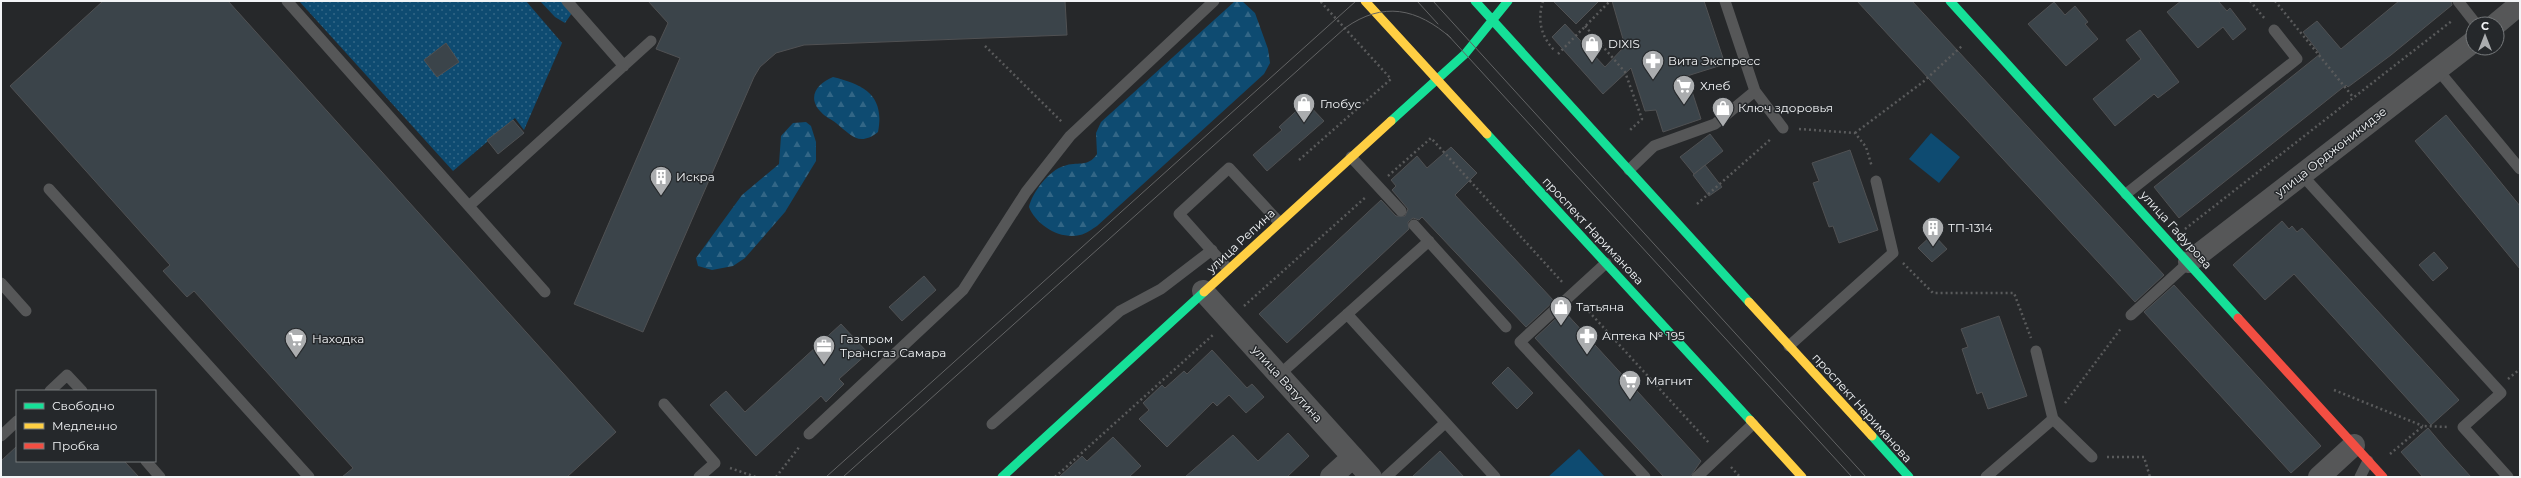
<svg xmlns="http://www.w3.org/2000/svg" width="2521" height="478" viewBox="0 0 2521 478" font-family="Montserrat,sans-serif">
<defs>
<pattern id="grass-dots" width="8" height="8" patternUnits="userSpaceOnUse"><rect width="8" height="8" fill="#0e4b71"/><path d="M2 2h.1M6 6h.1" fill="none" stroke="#326686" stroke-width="1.8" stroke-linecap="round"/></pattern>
<pattern id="forest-firs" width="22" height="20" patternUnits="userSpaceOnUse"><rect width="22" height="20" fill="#0e4b71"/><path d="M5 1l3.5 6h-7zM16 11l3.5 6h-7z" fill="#326686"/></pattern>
</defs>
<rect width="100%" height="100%" fill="#26282a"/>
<path fill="url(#grass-dots)" d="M299,1H526L562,43L524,130L515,118L453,171Z
M540,1H561L572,13L565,23L555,17Z"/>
<path fill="url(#forest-firs)" d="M1242,1L1255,13L1268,49L1270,63L1264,74L1097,226C1092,229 1086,234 1080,235C1060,240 1036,225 1029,207C1032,193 1049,170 1064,166C1077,161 1088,168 1097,154L1096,133L1101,122L1234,2Z
M833,77C865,85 885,96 878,132C859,147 851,135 836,123C831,119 825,117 821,112C806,97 818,83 833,77Z
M806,122L811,126L816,142V161L785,212L745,258L733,266L712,270L698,266L696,258L742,195L779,164L781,136L793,123Z"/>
<path fill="#0e4b71" d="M1931,133L1960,157L1939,183L1909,159Z
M1579,449L1605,477H1548Z"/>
<path fill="#3b444a" stroke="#505153" d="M103,1H228L616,432L567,477H342L353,468L194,291L187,297L163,271L170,265L10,86Z
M648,1H1065L1067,35L804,45L776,53L760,67L754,77L643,332L574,304L680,58L656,49L668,23Z
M1553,1H1599L1576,24Z
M1612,1H1704L1725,64L1687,76L1701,119L1663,132L1656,110L1645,111L1631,68L1603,94L1552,37L1565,24L1605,67L1625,46Z
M1857,1H1912L2164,275L2135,302Z
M2181,1H2218L2227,11L2230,8L2246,29L2233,40L2223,27L2198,48L2167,12Z
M2399,1H2451L2452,5L2391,55L2348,87L2346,85L2179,218L2154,187L2320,54L2303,32L2317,21L2341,49Z
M2054,2L2065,15L2075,6L2088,22L2085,24L2098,39L2066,66L2028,24Z
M2140,30L2179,82L2158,98L2154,94L2115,126L2093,99L2141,59L2126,40Z
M446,43L459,62L437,77L424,60Z
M1306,102L1324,121L1267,171L1253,155L1282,130L1279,127Z
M2446,115L2520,206V269L2415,141Z
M513,120L524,133L498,154L487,140Z
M1710,134L1723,151L1694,174L1680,157Z
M1451,147L1477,173L1455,195L1554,301L1526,327L1422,217L1419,220L1413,218L1408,222L1409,229L1287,343L1259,314L1381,200L1396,216H1405L1408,209L1392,190L1396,186L1391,180L1417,156L1427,168Z
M1850,150L1878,230L1839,243L1833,226L1829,227L1813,183L1819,181L1812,163Z
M1705,165L1722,187L1709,196L1693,175Z
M2282,221L2289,229L2292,226L2297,232L2302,228L2459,400L2431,425L2294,274L2265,300L2233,265Z
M1933,234L1947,249L1932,262L1918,248Z
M2434,252L2448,268L2433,281L2419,265Z
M924,276L936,290L902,321L889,307Z
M2174,285L2321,446L2291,473L2144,312Z
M1564,311L1701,461L1690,477H1664L1535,338Z
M1999,316L2027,396L1988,409L1982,392L1977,394L1962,349L1968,347L1961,329Z
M841,324L868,353L839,379L844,384L826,402L821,396L756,456L710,405L726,391L745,412Z
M1212,350L1247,388L1252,384L1264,397L1246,413L1229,395L1217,406L1213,402L1167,447L1139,419L1149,410L1143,403L1162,385L1165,388L1184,371L1187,374Z
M1508,367L1533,393L1517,409L1492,383Z
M2428,428L2444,447L2471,477H2423L2401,452Z
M1288,433L1309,456L1287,477H1185L1233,435L1258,461Z
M1113,437L1141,466L1129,477H1059L1082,456L1087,461Z
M17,446V461H124L139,477H1V461Z
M1440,451L1464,477H1412Z"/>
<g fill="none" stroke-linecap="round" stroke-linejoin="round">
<path stroke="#5a5b5c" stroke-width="2.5" stroke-dasharray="2 3" stroke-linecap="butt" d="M1543,1C1537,20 1541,37 1555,51
M2250,1L2265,19
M2275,1L2353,97
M1585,26L1625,72L1642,119L1629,131
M985,46L1063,123
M1558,54L1610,1
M1799,129L1855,133L1866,147L1872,167
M1855,133L1923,82L1963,45
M1299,160L1391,79L1320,1
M1388,176L1431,138L1563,283
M1697,204L1772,138
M2185,229L2453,20
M1903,263L1933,293H2014L2031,338
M1582,304L1710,444
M1244,306L1367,196
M2508,379L2520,369
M2334,390L2423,426
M2065,403L2122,327
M2390,454L2423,426L2449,427
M2107,457H2144L2150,477
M1731,467L1740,477
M730,468L756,477
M776,477L800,446
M1055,477L1214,334"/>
<path stroke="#565758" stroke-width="11" d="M287,1L545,292
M567,1L624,66
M1725,1L1755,91L1783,128
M2458,1L2476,24
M2438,70L2520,169
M1351,157L1401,211
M1629,170L1654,146L1715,124L1755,91
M2302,175L2501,393L2463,427L2508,477
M49,189L309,477
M2126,194L2297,59L2274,30
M469,206L651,41
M1414,225L1506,327
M1606,263L1520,342L1645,477
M1228,269L1179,214L1229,168L1279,222
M1,283L26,311
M1347,314L1495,477
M2131,315L2189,262
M1789,346L1893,253L1876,181
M2036,351L2053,419
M1279,375L1429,241
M50,391L67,375L82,391
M664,404L715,463L699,477
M992,424L1120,311L1161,289L1212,250
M809,434L963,290L1026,192L1070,136L1214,1
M1,436L17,421
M146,461L160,477
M1386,477L1445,423
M1697,477L1753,424
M1986,477L2053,419L2092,457
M2360,477L2368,461"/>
<path stroke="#565758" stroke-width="22" d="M2496,24L2520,4
M2189,262L2473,42
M1203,291L1371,477
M1331,477L1353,457
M2319,477L2354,445"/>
<path stroke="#16e098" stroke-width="9" d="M1475,1L1749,302
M1950,1L2238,318
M1391,121L1465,54L1508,1
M1487,134L1750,420
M1872,436L1909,477
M1002,477L1204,292"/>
<path stroke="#ffcf43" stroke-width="9" d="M1365,1L1487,134
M1204,292L1391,121
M1749,302L1872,436
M1750,420L1802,477"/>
<path stroke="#f24e42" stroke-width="9" d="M2238,318L2383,477"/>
<path stroke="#636465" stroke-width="1" d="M1417,1L1438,24
M1433,1L1866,477
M1447,34L1852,477
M826,477L1356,1
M843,477L1345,28C1383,1 1417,8 1451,38"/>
</g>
<defs>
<g id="shop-pin" transform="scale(1.15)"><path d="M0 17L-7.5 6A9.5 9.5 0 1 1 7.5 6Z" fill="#abadaf" stroke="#25282b"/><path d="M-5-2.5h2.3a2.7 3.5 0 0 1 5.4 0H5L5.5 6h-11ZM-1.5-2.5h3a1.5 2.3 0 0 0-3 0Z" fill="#fff"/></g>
<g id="pharmacy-pin" transform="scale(1.15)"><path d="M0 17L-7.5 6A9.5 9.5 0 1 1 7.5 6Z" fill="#abadaf" stroke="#25282b"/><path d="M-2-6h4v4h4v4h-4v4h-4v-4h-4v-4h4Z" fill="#fff"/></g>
<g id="supermarket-pin" transform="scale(1.15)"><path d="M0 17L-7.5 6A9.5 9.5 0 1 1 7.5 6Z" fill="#abadaf" stroke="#25282b"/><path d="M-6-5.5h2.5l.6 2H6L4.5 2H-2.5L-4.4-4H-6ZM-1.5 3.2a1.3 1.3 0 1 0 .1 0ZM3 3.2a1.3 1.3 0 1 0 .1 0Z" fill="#fff"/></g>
<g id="building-pin" transform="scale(1.15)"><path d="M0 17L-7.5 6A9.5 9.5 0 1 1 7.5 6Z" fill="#abadaf" stroke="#25282b"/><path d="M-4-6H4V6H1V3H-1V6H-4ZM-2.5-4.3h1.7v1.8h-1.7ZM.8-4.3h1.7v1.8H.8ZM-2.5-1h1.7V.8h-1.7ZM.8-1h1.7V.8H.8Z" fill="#fff"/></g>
<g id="office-pin" transform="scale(1.15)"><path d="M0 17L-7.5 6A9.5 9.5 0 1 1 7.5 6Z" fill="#abadaf" stroke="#25282b"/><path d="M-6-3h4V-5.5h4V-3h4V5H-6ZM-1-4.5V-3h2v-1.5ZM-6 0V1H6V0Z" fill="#fff"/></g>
</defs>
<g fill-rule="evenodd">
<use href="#shop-pin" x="1592" y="44"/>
<use href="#pharmacy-pin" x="1653" y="61"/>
<use href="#supermarket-pin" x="1684" y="86"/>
<use href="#shop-pin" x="1304" y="104"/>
<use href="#shop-pin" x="1723" y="108"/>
<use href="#building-pin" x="661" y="177"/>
<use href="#building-pin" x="1933" y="228"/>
<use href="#shop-pin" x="1561" y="307"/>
<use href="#pharmacy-pin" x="1587" y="336"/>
<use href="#supermarket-pin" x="296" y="339"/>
<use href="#office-pin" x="824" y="346"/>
<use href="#supermarket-pin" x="1630" y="381"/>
</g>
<g text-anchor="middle" stroke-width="3" stroke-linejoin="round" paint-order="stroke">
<g font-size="12" fill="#f2f4f6" stroke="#25282b" text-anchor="start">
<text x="1608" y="48">DIXIS</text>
<text x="1668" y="65">Вита Экспресс</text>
<text x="1700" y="90">Хлеб</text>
<text x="1320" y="108">Глобус</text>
<text x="1738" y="112">Ключ здоровья</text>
<text x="676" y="181">Искра</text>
<text x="1948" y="232">ТП-1314</text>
<text x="1576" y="311">Татьяна</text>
<text x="1602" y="340">Аптека № 195</text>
<text x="312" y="343">Находка</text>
<text x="840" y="343">Газпром<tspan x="840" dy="14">Трансгаз Самара</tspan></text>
<text x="1646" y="385">Магнит</text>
</g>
<g font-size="12" fill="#f2f4f6" stroke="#25282b">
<text transform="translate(2331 152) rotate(-38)" y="4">улица Орджоникидзе</text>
<text transform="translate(2176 230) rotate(48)" y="4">улица Гафурова</text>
<text transform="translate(1593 231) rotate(47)" y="4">проспект Нариманова</text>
<text transform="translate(1241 241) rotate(-43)" y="4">улица Репина</text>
<text transform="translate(1287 384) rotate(48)" y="4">улица Ватутина</text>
<text transform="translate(1862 408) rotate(48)" y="4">проспект Нариманова</text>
</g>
</g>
<rect width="2521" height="478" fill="none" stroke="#f2f4f6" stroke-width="4"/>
<rect x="16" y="390" width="140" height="72" fill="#25282b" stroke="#777a7c"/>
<rect x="24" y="403" width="20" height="6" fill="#16e098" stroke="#777a7c"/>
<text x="52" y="410" font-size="12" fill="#f2f4f6">Свободно</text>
<rect x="24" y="423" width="20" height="6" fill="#ffcf43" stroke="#777a7c"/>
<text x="52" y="430" font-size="12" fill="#f2f4f6">Медленно</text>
<rect x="24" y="443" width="20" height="6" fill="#f24e42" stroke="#777a7c"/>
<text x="52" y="450" font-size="12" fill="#f2f4f6">Пробка</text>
<g transform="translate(2485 36)"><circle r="19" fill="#25282b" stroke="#777a7c"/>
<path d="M0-3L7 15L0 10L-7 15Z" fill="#abadaf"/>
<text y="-6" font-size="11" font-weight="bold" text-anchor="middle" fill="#f2f4f6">С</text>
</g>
</svg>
